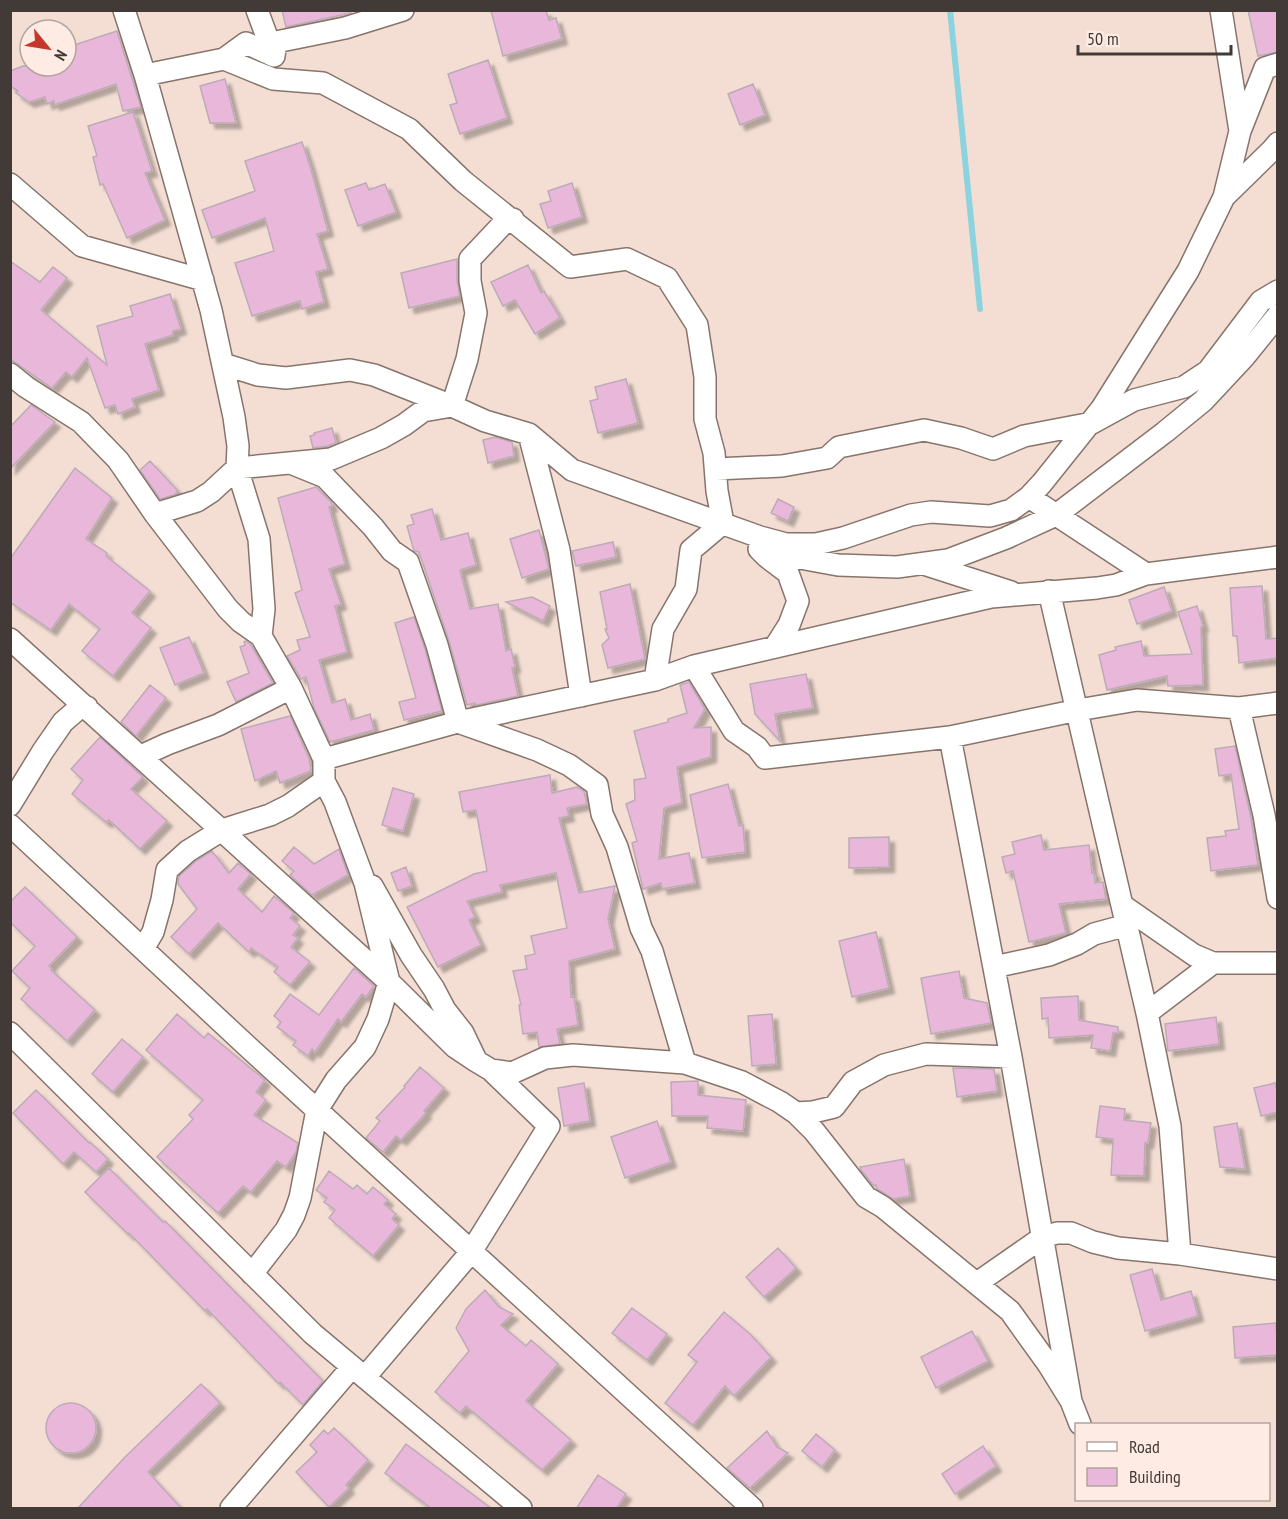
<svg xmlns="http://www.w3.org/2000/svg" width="1288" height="1519" viewBox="0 0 1288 1519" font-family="'PT Sans Narrow',sans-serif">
<defs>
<filter id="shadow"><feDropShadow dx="5.5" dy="5.5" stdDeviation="1.5" flood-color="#0004"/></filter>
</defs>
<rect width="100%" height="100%" fill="#f4ded4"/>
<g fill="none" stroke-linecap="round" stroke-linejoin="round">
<path stroke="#8dd3de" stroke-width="6" d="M950,10L980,309"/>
</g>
<path fill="#e8b7d9" stroke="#bdabb7" stroke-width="1.5" filter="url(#shadow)" d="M282,10H351V13L286,27Z
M1248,10H1278V52L1258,56Z
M491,11H546L549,20L556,18L562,39L503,56Z
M117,31L141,107L123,111L116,84L54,105V101L47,104L45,97L29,102L16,93L18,91L10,86V71L23,66H66V50L71,48V46Z
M488,60L507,118L460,134L450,105L457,103L448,74Z
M225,79L236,123H210L200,86Z
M753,84L765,115L740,125L728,94Z
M133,112L152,171L145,173L165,220L127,238L103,184L100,185L93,157L97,156L88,126Z
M302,142L310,166L328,231L317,234L328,269L316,272L324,302L302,309L300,301L252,316L235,263L274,251L265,218L212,238L202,210L255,191L245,161Z
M366,183L369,190L385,184L396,212L358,226L345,190Z
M572,183L582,217L548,228L540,204L551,201L548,191Z
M457,259V281L460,296L409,308L401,273Z
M10,261L40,282L53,267L67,278L41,310L107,365L97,326L133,316L130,306L170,294L181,329L173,331V335L145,344L159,390L132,399L135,407L118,414L115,405L105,408L87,358L72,377L66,372L52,388L10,359Z
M528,265L541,293L544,291L560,318L535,334L515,300L503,306L491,282Z
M626,379L638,423L598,433L590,401L598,399L595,387Z
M31,405L55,422L10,469V427Z
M332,428L336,443L328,446L313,448L310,436L314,435V433Z
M495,437L512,442L514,456L488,463L483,440Z
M150,461L178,491L174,495L160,499L140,470Z
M75,468L112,498L86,539L107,553L106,556L150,591L132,613L151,628L113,676L82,651L100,629L69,604L51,630L10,602V559Z
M316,487L331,502L332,506L329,507L345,564L329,569L341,604L335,606L347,652L319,660L332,703L345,699L351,720L370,714L374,730L330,742L314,708L306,677L301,679L287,656L300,650L297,640L310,637L295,593L302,590L278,498Z
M778,499L794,507L788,521L771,513Z
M432,509L441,540L468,533L476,565L460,570L470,609L498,604L506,651L511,649L515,667L512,668L518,696L477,705L475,703L467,705L449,641L419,552L414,551L407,526L414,524L411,515Z
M539,530L549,569L522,578L510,539Z
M613,542L616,557L576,566L572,551Z
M630,584L645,659L608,668L602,645L609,638L605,629H607L600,592Z
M1262,586L1266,639L1278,638V658L1239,663L1237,636H1233L1230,588Z
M1164,587L1172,611L1137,624L1129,600Z
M532,597L550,606L543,621L506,602Z
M1197,606L1203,626L1201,627L1203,685L1168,686L1167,676L1107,690L1099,655L1116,650L1115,647L1141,641L1144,656L1192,654L1178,612Z
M414,617L425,649L442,711L404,720L399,702L416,698L395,623Z
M189,637L204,673L175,685L160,648Z
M246,641L251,645L273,683L236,702L227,682L249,673L240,647L245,645L244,642Z
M806,674L813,708L775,714L780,741L755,714L750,684Z
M689,682L705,709L694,728L711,727V757L677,767L682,803L664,808L659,859L689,853L695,883L662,889L661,883L643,889L632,843L637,841L626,804L635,800L634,780L646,778L634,731L668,722V719L687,713L680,685Z
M150,685L166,698L136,736L121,722Z
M290,716L309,758L311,771L280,783L276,771L255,781L241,729Z
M100,737L143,777L131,789L167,821L140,849L109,820L106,822L72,794L83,780L71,769Z
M1235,746L1251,818L1258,865L1211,871L1207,838L1226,836L1225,831L1239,829L1231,774L1219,776L1215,749Z
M550,775L552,793L577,787L584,791L587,804L567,808L569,816L559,818L579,893L615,886L608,919L615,949L569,961L571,997L574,996L578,1025L557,1029L560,1044L539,1047L537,1032L523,1034L519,1005H521L513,971L527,969L525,956L535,954L531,936L567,928L556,873L500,885L502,892L467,901L475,917L469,920L481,945L438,967L407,907L474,874L487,871L476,810L463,812L459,792Z
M728,784L739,826L743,825L745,852L702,858L690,795Z
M393,788L414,794L403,831L382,825Z
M1041,835L1044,850L1089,845L1092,873L1094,872L1095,883L1103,882L1106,899L1059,904L1066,933L1029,942L1013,871L1006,873L1002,857L1015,854L1012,842Z
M889,837V867L849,868V838Z
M294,847L314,864L339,849L348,875L312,895L290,875L294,871L282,861Z
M212,851L229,873L238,863L251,874L238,889L262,912L274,896L294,913L290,918L300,926L293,935L298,938L291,947L310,962L290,985L274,972L278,967L251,948L249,952L218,923L189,954L171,937L197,909L178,884L179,876L196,861Z
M406,867L412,886L398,891L391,873Z
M25,887L77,937L49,966L52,969L51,970L95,1010L67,1041L21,999L30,988L12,971L35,946L10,922V902Z
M876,932L889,988L852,997L839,941Z
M354,968L374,986L366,997L362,994L341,1022L338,1019L315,1052L312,1049L308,1056L293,1045L296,1041L277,1027L281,1022L274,1016L290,994L319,1015Z
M959,971L964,998L987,1003L991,1023L931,1034L921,978Z
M1078,996L1079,1020L1118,1027V1033H1113L1110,1051L1091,1048L1093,1035L1049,1038L1048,1018L1042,1019L1041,998Z
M177,1014L204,1038L208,1033L265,1080L256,1092L266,1100L254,1115L298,1143L296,1152L286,1167L277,1161L251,1192L243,1186L218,1213L157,1157L193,1119L189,1115L203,1100L146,1050Z
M772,1014L776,1064L752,1066L748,1016Z
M1216,1017L1219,1044L1168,1051L1165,1024Z
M122,1039L143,1057L113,1092L92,1074Z
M420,1067L444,1088L424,1111L426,1113L401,1140L396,1136L383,1152L366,1138L380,1121L376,1118L405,1087L404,1086Z
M953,1068L994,1069L997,1091L957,1097Z
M698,1081V1095L746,1100L743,1131L707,1128L708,1116H672L671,1082Z
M584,1083L590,1121L564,1126L558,1088Z
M1275,1083L1278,1093V1112L1261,1116L1254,1088Z
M36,1090L89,1143L90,1142L108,1159L96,1172L74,1152L63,1164L13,1113Z
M1100,1106L1125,1109L1124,1120L1151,1123L1148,1143H1145L1144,1176L1111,1175L1113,1139L1096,1137Z
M657,1121L671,1162L625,1178L611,1137Z
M1237,1123L1245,1169L1220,1167L1214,1127Z
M904,1159L910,1196L893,1199L877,1189L876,1185H873L861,1170L860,1167Z
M109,1168L163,1222L165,1221L323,1381L303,1405L280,1382L279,1384L207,1309L205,1311L129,1233L128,1234L85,1192Z
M329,1171L353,1189L357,1185L367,1194L373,1187L388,1200L384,1204L396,1214L392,1219L399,1225L373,1256L329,1218L335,1210L324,1202L327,1198L316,1190Z
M778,1248L796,1268L764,1297L746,1277Z
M1152,1269L1161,1300L1191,1291L1198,1316L1145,1331L1130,1275Z
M485,1290L499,1307L513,1314L501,1325L526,1346L531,1340L558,1364L526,1401L571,1440L542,1470L466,1406L460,1413L435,1392L469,1351L456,1328L466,1309Z
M632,1308L667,1334L647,1360L612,1333Z
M724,1312L750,1334L771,1357L734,1396L725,1386L693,1425L665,1403L697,1362L688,1355Z
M1276,1323L1278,1355L1235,1358L1233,1327Z
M972,1331L988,1361L936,1388L921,1357Z
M201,1384L220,1403L148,1472L182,1509H77L125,1457Z
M46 1428a25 25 0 1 1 50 0a25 25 0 1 1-50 0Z
M334,1428L368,1460L346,1485L349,1488L329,1507L296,1472L317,1452L310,1445L324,1430L328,1434Z
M767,1431L777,1447L788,1453L750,1488L727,1468Z
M816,1434L835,1450L822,1467L802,1451Z
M406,1444L492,1509H432L385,1473Z
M983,1446L996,1466L955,1494L942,1474Z
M598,1475L626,1494L616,1509H576Z"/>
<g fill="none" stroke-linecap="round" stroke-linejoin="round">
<g stroke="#87746b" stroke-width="24">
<path id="minor" d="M124,10L145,75L211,310L234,417L238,446L237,468L259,539L264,609L261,636
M257,10L274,56
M1221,10L1240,131
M224,59L273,79L323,83L409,129L463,181L570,267L627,259L667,278L697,325L705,377V419L714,453L717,491L723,523L691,550L686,589L663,629L655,680
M145,75L224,59L246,43L274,56L276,42L345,28L403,10
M10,184L82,246L203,280
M1224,197L1240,131L1265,68L1278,64
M223,364L258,375L286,378L350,370L374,375L452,406L467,359L476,313L470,281V259L502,225L513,219
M10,374L26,387L81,422L118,460L155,514L228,609L241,622L261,636L291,688L324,759V781L335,802L365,883L389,982L378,1019L365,1047L336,1080L317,1110L300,1198L294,1215L286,1230L252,1274
M529,434L559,550L581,696
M293,464L325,477L373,527L392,551L408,562L437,645L458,722L537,750L569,765L597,785L602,814L617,847L641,928L652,951L685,1063
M716,469L782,466L827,458L839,447L924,430L961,438L993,449L1024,436L1092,423L1134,400L1184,387L1208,371L1261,301L1278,291
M1029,497L1146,574
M155,514L197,501L211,492L237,468L331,459L381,438L404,425L423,411L452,406L485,421L529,434L572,470L760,537L786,544H816L843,538L911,515L931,512L990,516L1011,510L1029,497L1042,483L1102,408L1188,271L1224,197L1272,150L1278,143
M759,549L767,557L788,573L798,601L789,625L775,647
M778,549L789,556L838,565L897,567L948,560L1006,538L1056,515L1165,432L1203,401L1245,356L1278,315
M927,565L1011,592
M1049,591L1147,1013L1170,1126L1180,1254
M10,639L389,982L455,1047L476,1061L491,1070L512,1073L545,1058L573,1055L685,1063L742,1082L780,1102L796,1113L814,1131L866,1197L883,1207L1010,1311L1048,1364L1071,1401
M694,666L734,731L757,747L765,758L950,737L1078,710L1137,700L1239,708L1278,703
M1239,708L1264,815L1278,898
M950,737L1011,1057L1071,1401L1080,1424
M141,756L167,744L218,725L291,688
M324,759L458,722L655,680L694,666L991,597L1097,588L1116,585L1146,574L1278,557
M10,805L43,751L63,722L78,709L87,707
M10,825L247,1046L752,1508
M372,886L411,955L434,989L445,1010L463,1033L476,1060
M1122,905L1194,955L1213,963H1278
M143,949L153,932L162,900L167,870L188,851L222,830L270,815L288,806L324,781
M994,967L1049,955L1077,944L1094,934L1127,925
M1147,1013L1213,963
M10,1033L313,1334L521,1508
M796,1113L813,1112L834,1107L853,1082L884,1065L926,1054L1011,1057
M977,1283L1043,1237L1057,1233H1071L1093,1242L1118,1248L1180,1254L1278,1269
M365,1377L471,1252L549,1126L491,1070
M231,1508L352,1367"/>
</g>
<use href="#minor" stroke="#fff" stroke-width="21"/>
</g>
<rect width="1288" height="1519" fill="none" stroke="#423a36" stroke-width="24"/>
<rect x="1075" y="1423" width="195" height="78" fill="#feece4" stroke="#b3a59e" stroke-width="1.5"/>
<rect x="1087" y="1442" width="30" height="9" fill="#ffffff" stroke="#b3a59e" stroke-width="1.5"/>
<text x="1129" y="1453" font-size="18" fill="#423a36">Road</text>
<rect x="1087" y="1468" width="30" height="18" fill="#e8b7d9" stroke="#b3a59e" stroke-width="1.5"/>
<text x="1129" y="1483" font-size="18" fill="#423a36">Building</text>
<g transform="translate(48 48) rotate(120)"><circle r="28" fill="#feece4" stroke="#b3a59e" stroke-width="1.5"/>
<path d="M0-4.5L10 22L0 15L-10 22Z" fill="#c4372b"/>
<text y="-9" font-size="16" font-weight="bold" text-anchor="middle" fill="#423a36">N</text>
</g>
<path d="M1078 45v9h153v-9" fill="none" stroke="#423a36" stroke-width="3"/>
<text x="1087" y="45" font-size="18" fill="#423a36" stroke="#feece4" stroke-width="4.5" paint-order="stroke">50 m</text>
</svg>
